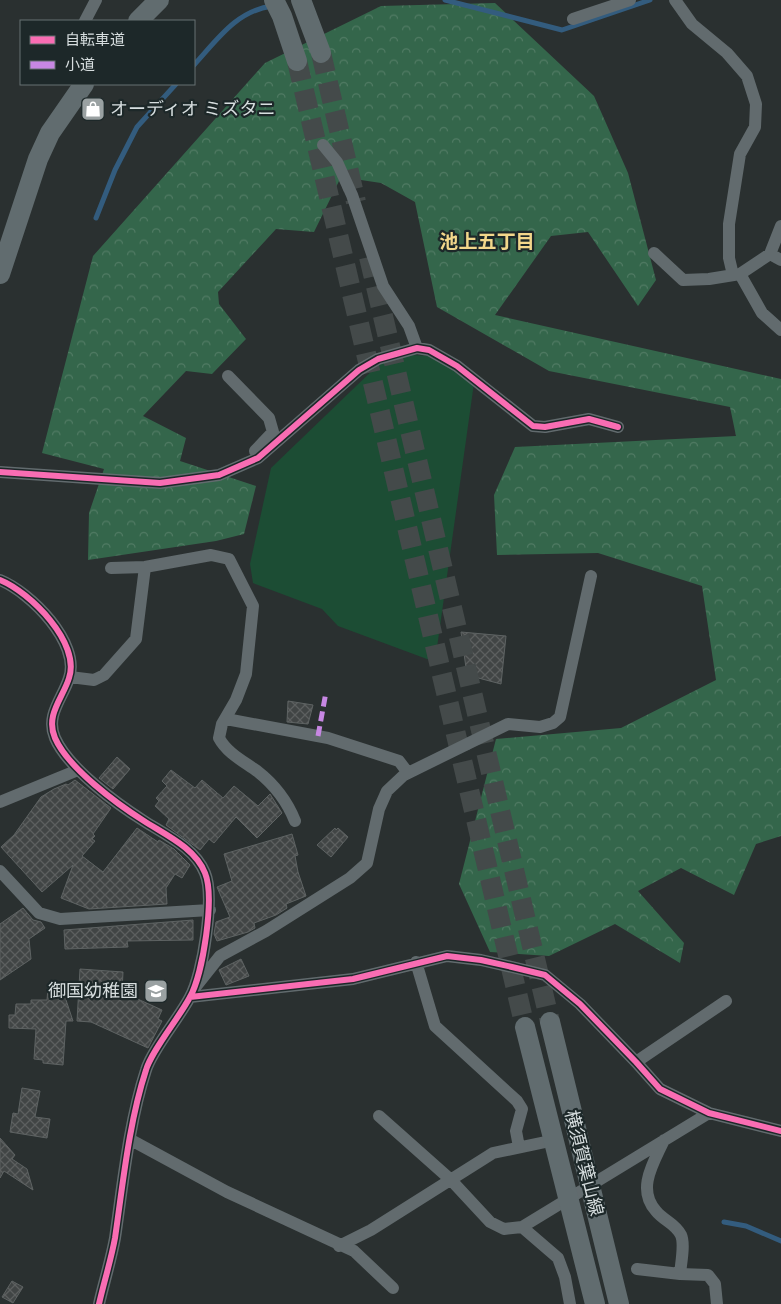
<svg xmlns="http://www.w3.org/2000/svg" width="781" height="1304" viewBox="0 0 781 1304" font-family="'DM Sans','Noto Sans JP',sans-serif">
<defs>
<pattern id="forest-crowns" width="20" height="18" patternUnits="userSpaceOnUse" patternTransform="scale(1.25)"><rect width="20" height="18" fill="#34664b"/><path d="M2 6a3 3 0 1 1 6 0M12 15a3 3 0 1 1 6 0" fill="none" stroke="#517b64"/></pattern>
<pattern id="building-cross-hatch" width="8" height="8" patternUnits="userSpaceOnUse" patternTransform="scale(1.25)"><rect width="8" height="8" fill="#414545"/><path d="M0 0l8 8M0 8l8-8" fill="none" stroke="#5c5f5f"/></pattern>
</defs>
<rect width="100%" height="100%" fill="#2a3030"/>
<path fill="url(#forest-crowns)" d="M495,3L594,96L628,173L656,280L638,306L588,232L551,236L495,315L781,379V836L756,844L734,895L681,868L638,891L684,943L680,963L615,924L549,956L490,952L459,884L496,739L621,728L716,680L702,586L598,553L497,555L494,495L515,447L736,436L730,407L549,371L437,307L415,202L381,183L341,177L314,232L276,229L218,292L219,304L246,339L212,374L186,371L143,416L186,438L180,461L256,486L244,534L216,541L88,560L89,513L104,469L42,453L93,256L265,63L381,6Z"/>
<path fill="#1c4d34" d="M411,355L431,356L474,383L435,662L338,626L322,609L253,583L250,564L271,468L378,365Z"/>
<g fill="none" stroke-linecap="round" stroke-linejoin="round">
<path stroke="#335c7e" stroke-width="5" d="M445,0L562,30L650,0
M194,65C217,40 236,11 272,6
M96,218L115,170L137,127L176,84
M724,1222L746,1226L781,1241"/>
</g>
<path fill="url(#building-cross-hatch)" stroke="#5e6363" d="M461,632L506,636L501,684L467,675Z
M288,701L313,705L308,724L287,722Z
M117,757L130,769L113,789L99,778Z
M171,770L195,788L202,780L223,798L234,786L258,806L270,794L282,813L257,838L236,817L214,843L209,839L200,850L166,825L169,819L155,806L159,801L156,798L167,786L162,781Z
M75,780L111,808L93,834L95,836L92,839L95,841L82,856L103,872L137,828L158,842L159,840L174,849L190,865L182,878L175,874L166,888L167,904L89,909L61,898L73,865L42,892L1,847L14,835L41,797L54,789L66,784L68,785Z
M335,828L336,830L338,828L348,837L331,857L317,845Z
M292,834L298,855L295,856L298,872L306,896L286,904L287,908L276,915L254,923L255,928L248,932L217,941L214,934L216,922L230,917L217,887L232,881L224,854Z
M23,908L33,920L41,922L45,928L29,939L31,959L0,980V924Z
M193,920V940L127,941L128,947L65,949L64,930Z
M241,959L249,976L226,985L219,970Z
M80,969L123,972L122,992L162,1010L158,1019L162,1021L148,1048L91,1022L77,1021Z
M48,988H62L73,1021H66L63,1065L43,1063V1060L34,1059L36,1029L9,1028V1015H15L16,1004H31V1000H47Z
M22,1088L40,1091L35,1117L50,1119L47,1138L10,1132L13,1113L18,1114Z
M0,1138L15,1155L12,1159L27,1169L33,1190L4,1171L0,1178Z
M12,1281L23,1287L13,1303L2,1297Z"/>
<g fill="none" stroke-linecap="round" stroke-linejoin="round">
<path stroke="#444a4a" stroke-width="20" stroke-dasharray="20 10" stroke-linecap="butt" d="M321,53L356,202
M297,61L525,1027
M369,257L550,1022"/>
<path stroke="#626b6e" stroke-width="12" d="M675,0L692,24L727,53L747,76L756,104L755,127L740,154L729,224V258L733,275
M573,19L630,0
M85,21L96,0
M323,145L337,162L352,195L383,286L409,326L417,348
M654,253L683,280L709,279L740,274L762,313L781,330
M770,254L781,260
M740,274L770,254L781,226
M228,376L269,418L273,432L255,451
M0,472L160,483L219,475L258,458L359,370L378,359L417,348L429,350L457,366L533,426L545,427L589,419L618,427
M111,568L145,567L211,555L229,559L253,606L246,674L236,700L222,724L219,738C227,753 243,761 257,771C275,785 287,801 295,821
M0,580C30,592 81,643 69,678C63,698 45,715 55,738C68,768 117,804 144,821C166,835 195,848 205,873C215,897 203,974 190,997C179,1018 152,1050 146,1070C129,1122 123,1183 115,1238C111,1260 104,1282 99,1304
M70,677L94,680L104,675L136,639L145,567
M226,719L328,738L399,761L408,773
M0,802L78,770
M0,871L39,913L60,919L210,910
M416,962L435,1026L517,1101L522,1109L516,1131L519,1147
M197,985L220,956L266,931L350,878L367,863L379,809L387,791L404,775L508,724L540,727L553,723L560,717L591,576
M190,997L353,979L447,956L481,960L512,967L545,975L580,1004L636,1062L660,1089L709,1113L781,1131
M636,1062L726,1001
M379,1116L451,1180L490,1222L504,1229L522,1227L558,1258L565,1277L570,1304
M131,1140L227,1192L354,1251L393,1288
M522,1227L709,1113
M339,1246L371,1230L493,1153L555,1140
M637,1269L680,1274C681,1263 685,1244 681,1235C675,1223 664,1221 656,1211C636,1189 654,1162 664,1140
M680,1274L708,1275L715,1284L717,1304"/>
<path stroke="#616c6f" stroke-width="20" d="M274,0L282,16L297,61
M301,0L321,53
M138,21L159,0
M0,274L38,159L50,133L84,84
M550,1022L619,1304
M525,1027L595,1304"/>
<path stroke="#c787e3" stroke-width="5" stroke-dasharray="10 5" stroke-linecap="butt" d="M318,736L326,692"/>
<g stroke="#1d2829" stroke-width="9">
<path id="cycleway" d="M0,472L160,483L219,475L258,458L359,370L378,359L417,348L429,350L457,366L533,426L545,427L589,419L618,427
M0,580C30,592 81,643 69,678C63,698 45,715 55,738C68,768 117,804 144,821C166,835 195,848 205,873C215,897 203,974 190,997C179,1018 152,1050 146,1070C129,1122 123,1183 115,1238C111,1260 104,1282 99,1304
M190,997L353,979L447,956L481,960L512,967L545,975L580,1004L636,1062L660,1089L709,1113L781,1131"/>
</g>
<use href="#cycleway" stroke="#f96db3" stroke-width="6"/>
</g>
<defs>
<g id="shop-square" transform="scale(1.25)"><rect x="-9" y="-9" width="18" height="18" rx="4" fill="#9aa1a2" stroke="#1d2829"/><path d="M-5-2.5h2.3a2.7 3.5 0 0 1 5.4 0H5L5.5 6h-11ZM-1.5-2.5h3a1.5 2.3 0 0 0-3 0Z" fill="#fff"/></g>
<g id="school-square" transform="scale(1.25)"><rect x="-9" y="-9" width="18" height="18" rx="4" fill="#9aa1a2" stroke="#1d2829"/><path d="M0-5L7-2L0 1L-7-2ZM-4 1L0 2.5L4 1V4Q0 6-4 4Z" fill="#fff"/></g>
</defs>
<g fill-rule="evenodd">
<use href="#shop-square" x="93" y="109"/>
<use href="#school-square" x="156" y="991"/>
</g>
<g text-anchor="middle" stroke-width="4.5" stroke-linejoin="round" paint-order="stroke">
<g font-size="18" fill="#d7dedf" stroke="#1d2829" text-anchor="start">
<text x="110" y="115">オーディオ ミズタニ</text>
<text x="138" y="997" text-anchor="end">御国幼稚園</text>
</g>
<g font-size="18" fill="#d7dedf" stroke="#1d2829">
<text transform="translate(584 1163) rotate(76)" y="6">横須賀葉山線</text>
</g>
<g font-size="19" font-weight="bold" fill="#f2d78b" stroke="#1d2829">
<text x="487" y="248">池上五丁目</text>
</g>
</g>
<rect x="20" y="20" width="175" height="65" fill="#1d2829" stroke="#677172"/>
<rect x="30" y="36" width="25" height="8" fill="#f96db3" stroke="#677172"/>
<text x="65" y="45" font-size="15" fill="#d7dedf">自転車道</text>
<rect x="30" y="61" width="25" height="8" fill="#c787e3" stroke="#677172"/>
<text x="65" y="70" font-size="15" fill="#d7dedf">小道</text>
</svg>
